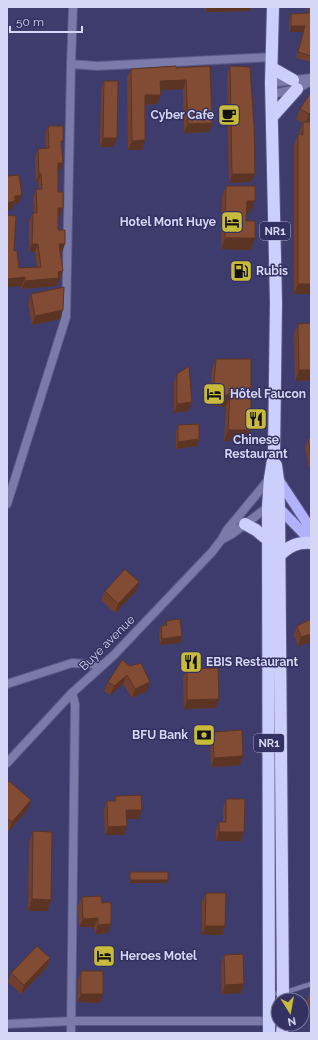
<svg xmlns="http://www.w3.org/2000/svg" width="318" height="1040" viewBox="0 0 318 1040" font-family="Raleway,sans-serif">
<rect width="100%" height="100%" fill="#3d3c6d"/>
<g fill="none" stroke-linecap="round" stroke-linejoin="round">
<g stroke="#595886" stroke-width="6">
<path id="lane" d="M271,994L283,993L311,984"/>
</g>
<g stroke="#595886" stroke-width="10">
<path id="street" d="M71,64L73,7
M271,83L311,78
M272,94L297,89L311,81
M7,504L66,317L71,64L97,66L273,57
M223,539L232,534L268,507
M7,684L72,663L103,665
M7,763L72,693L114,655L212,552L222,539L227,530L270,478
M7,1024L72,1021H278
M71,1033L75,704L72,693"/>
</g>
<g stroke="#595886" stroke-width="12">
<path id="primary" d="M276,478L278,479L311,529
M274,507L279,508L311,541"/>
</g>
<g stroke="#595886" stroke-width="14">
<path id="highway" d="M272,68L293,80
M272,117L297,89
M276,465L278,479L279,508L283,1000
M245,524L256,530L268,540
M279,556C289,546 297,542 311,543
M269,1033L268,507L270,478L274,454L276,302L271,83L273,7
M282,1033L283,1024"/>
</g>
<use href="#lane" stroke="#7a7ba9" stroke-width="4"/>
<use href="#street" stroke="#7a7ba9" stroke-width="8"/>
<use href="#primary" stroke="#b1b2fd" stroke-width="10"/>
<use href="#highway" stroke="#cccefb" stroke-width="12"/>
</g>
<path fill="#70402d" d="M205,7H251L250,11L205,12Z
M307,7H311V62L296,58L303,32H289V20L291,14H307Z
M210,66L212,123L209,132L184,133L183,89L160,90L157,104L145,105L142,150H128L127,78L131,69Z
M230,66L255,174L251,182L229,183L227,75Z
M104,81L113,147H100L101,90Z
M311,92V118L307,122L311,294H294V145L298,134H299V133L302,123L296,119L300,109Z
M48,126L62,144L60,171H58V192L60,217H58V230L62,252H60V280H59L56,286L22,289L14,251L19,268L37,267L35,252H29V221L33,213H34L33,198L36,189H39L38,182H36L35,157L38,149L46,148L45,134Z
M226,186L255,201L251,212H247L246,221L255,238L250,250L221,249L222,197Z
M31,294L60,319L32,325L28,303Z
M311,323V380L295,381L294,334L298,324Z
M216,359L247,442L224,441L226,407L209,405L212,370Z
M177,374L192,402L188,411L174,413V383Z
M178,425L199,439L197,446L176,449V431Z
M311,438V469H309L305,448L308,439Z
M105,591H136L115,613L101,600Z
M311,619V642L298,646L294,635L297,626Z
M166,621L182,636L180,643L160,645L159,632L161,626H164Z
M122,660L147,691L132,698L123,684L110,695L104,691L108,682Z
M187,669L216,708L184,709L183,678Z
M213,732L243,756L240,765L211,767L210,741Z
M7,784L28,809L9,831L7,830Z
M115,796L139,819H127L124,835H105L104,810L107,801H114Z
M226,799L241,841H216V831L219,822H223V808Z
M33,831L51,900L47,911H28L29,843Z
M130,872L167,883H129V875Z
M206,893L225,926L222,935H202V902Z
M82,897L102,903L108,933L95,934L94,927H79L78,906Z
M224,955L244,984L241,993L222,994L221,964Z
M50,958L47,967L21,994L8,982L11,973Z
M81,971L100,1003L78,1002V980Z
M310,991H311V1009L306,1003Z"/>
<path fill="#5b3424" d="M207,7H251L250,11L205,12Z
M291,26H305L303,32H289Z
M186,80L183,89L156,91L160,81Z
M145,95H161L157,104L141,105Z
M311,112V118L305,125L309,114Z
M212,123L209,132L184,133L188,124Z
M103,138H117L113,147H100Z
M145,140L142,150H128L132,141Z
M58,163H63L60,171H54Z
M39,174H41L38,182H36Z
M232,174H255L251,182L229,183Z
M22,195L18,204H14L12,210L7,211V203L15,196Z
M247,201H255L251,212H243Z
M58,208H63L60,217H55Z
M225,238H255L250,250L221,249Z
M32,244H38L35,252H29Z
M59,244H65L62,252H56Z
M63,271L60,280H59L56,286L22,289L25,281Z
M25,277L22,286L7,287V279Z
M298,284H311V294H294Z
M63,310L60,319L32,325L35,316Z
M299,370H311V380L295,381Z
M213,394L230,395L226,407L209,405Z
M192,402L188,411L174,413L177,404Z
M228,430H251L247,442L224,441Z
M199,439L197,446L176,449L178,442Z
M311,463V469H309Z
M139,582L136,591L115,613L118,604Z
M311,634V642L298,646L301,637Z
M182,636L180,643L160,645L162,639Z
M127,675L123,684L110,695L114,686Z
M150,682L147,691L132,698L135,689Z
M219,699L216,708L184,709L187,700Z
M243,756L240,765L211,767L214,758Z
M31,800L28,809L9,831L12,822Z
M126,810H142L139,819H123Z
M127,826L124,835H105L108,827Z
M219,832H244L241,841H216Z
M130,880H168L167,883H129Z
M32,899L51,900L47,911H28Z
M98,918L94,927H79L83,919Z
M111,924L108,933L95,934L98,925Z
M205,926H225L222,935H202Z
M50,958L47,967L21,994L24,985Z
M244,984L241,993L222,994L225,985Z
M81,994H103L100,1003L78,1002Z"/>
<path fill="#824b34" stroke="#5b3424" d="M309,7H311V56L298,52L305,26H291V14L309,13Z
M176,66V68L210,66L212,123L188,124L186,80L160,81L161,95H145V140L132,141L131,69Z
M230,66L250,67L254,125L255,174H232Z
M104,81H118L117,138H103Z
M311,92V112L309,114L300,109Z
M303,122H311V284H298V134L303,135Z
M48,126H63V141H61L63,163H58V192H63V208H58V230H65V244H59L63,271L58,272L59,278L25,281V277L7,279V215L16,216L14,251H17L19,268L41,267L38,244H32L33,213H37L36,189H42L41,174H39L38,149L49,148Z
M19,175L22,195L15,196V201L7,203V176Z
M226,186H255V201H247L246,221H255V238H225Z
M64,287L63,310L35,316L31,294Z
M311,323V370H299L298,324Z
M216,359H251V430H228L230,395L213,394Z
M189,366L192,402L177,404V374Z
M199,424V439L178,442V425Z
M311,438V453L308,439Z
M125,569L139,582L118,604L105,591Z
M180,619L182,636L162,639L161,626L167,625L166,621Z
M311,619V634L301,637L297,626Z
M122,660L130,666L141,663L150,682L135,689L127,675L114,686L108,682Z
M218,668L219,699L187,700V669Z
M242,730L243,756L214,758L213,732Z
M9,781L31,800L12,822L7,818V784Z
M141,795L142,810H126L127,826L108,827L107,801H116L115,796Z
M226,799H245L244,832H219V822H226Z
M33,831L52,832L51,900L32,899Z
M130,872H168V880H130Z
M206,893H226L225,926H205Z
M101,896L102,903L111,902V924L98,925V918L83,919L82,897Z
M37,946L50,958L24,985L11,973Z
M243,954L244,984L225,985L224,955Z
M81,971H103V994H81Z"/>
<defs>
<g id="cafe-square" transform="scale(1.15)"><rect x="-9" y="-9" width="18" height="18" rx="4" fill="#c8bb3b" stroke="#333161"/><path d="M-5.5-4.5H6V0H3Q3 3.5 0 3.5H-2.5Q-5.5 3.5-5.5 0ZM3-3.2v2h1.7v-2ZM-6 4.5H4V6H-6Z" fill="#111"/></g>
<g id="hotel-square" transform="scale(1.15)"><rect x="-9" y="-9" width="18" height="18" rx="4" fill="#c8bb3b" stroke="#333161"/><path d="M-6-4.5h1.5V1H6V5H4.5V3h-9V5H-6ZM-4 0a1.8 1.8 0 1 1 3.6 0ZM.5 0V-2.5h3Q6-2.5 6 0Z" fill="#111"/></g>
<g id="fuel-square" transform="scale(1.15)"><rect x="-9" y="-9" width="18" height="18" rx="4" fill="#c8bb3b" stroke="#333161"/><path d="M-5.5-6h7V0h2V4h1.3V-2.5L3-4.5l.8-.8L6-3V5H2.5V1h-1V6h-7ZM-4.2-4.7v3.2H.2V-4.7Z" fill="#111"/></g>
<g id="restaurant-square" transform="scale(1.15)"><rect x="-9" y="-9" width="18" height="18" rx="4" fill="#c8bb3b" stroke="#333161"/><path d="M-5-6h1v4h1v-4h1v4h1v-4h1v5L-1.5 .5V6h-2V.5L-5-1ZM5-6V6H3V1.5H1.5Q1.5-4 5-6Z" fill="#111"/></g>
<g id="bank-square" transform="scale(1.15)"><rect x="-9" y="-9" width="18" height="18" rx="4" fill="#c8bb3b" stroke="#333161"/><path d="M-6-4H6V4H-6ZM0-2.3a2.3 2.3 0 1 0 0 4.6a2.3 2.3 0 1 0 0-4.6Z" fill="#111"/></g>
</defs>
<g fill-rule="evenodd">
<use href="#cafe-square" x="229" y="115"/>
<use href="#hotel-square" x="232" y="222"/>
<use href="#fuel-square" x="241" y="271"/>
<use href="#hotel-square" x="214" y="394"/>
<use href="#restaurant-square" x="256" y="419"/>
<use href="#restaurant-square" x="191" y="662"/>
<use href="#bank-square" x="204" y="735"/>
<use href="#hotel-square" x="104" y="956"/>
</g>
<g text-anchor="middle" stroke-width="3" stroke-linejoin="round" paint-order="stroke">
<g fill="#333161" stroke="#a5a5c9" stroke-width="1">
<rect x="260" y="222" width="30" height="18" rx="3"/>
<rect x="254" y="734" width="30" height="18" rx="3"/>
</g>
<g font-size="11" font-weight="bold" fill="#d6d7f6">
<text x="275" y="235">NR1</text>
<text x="269" y="747">NR1</text>
</g>
<g font-size="12" font-weight="bold" fill="#d6d7f6" stroke="#333161" text-anchor="start">
<text x="214" y="119" text-anchor="end">Cyber Cafe</text>
<text x="216" y="226" text-anchor="end">Hotel Mont Huye</text>
<text x="256" y="275">Rubis</text>
<text x="230" y="398">Hôtel Faucon</text>
<text x="256" y="444" text-anchor="middle">Chinese<tspan x="256" dy="14">Restaurant</tspan></text>
<text x="206" y="666">EBIS Restaurant</text>
<text x="188" y="739" text-anchor="end">BFU Bank</text>
<text x="120" y="960">Heroes Motel</text>
</g>
<g font-size="12" fill="#d6d7f6" stroke="#333161">
<text transform="translate(107 643) rotate(-45)" y="4">Buye avenue</text>
</g>
</g>
<rect width="318" height="1040" fill="none" stroke="#d6d7f6" stroke-width="16"/>
<g transform="translate(290 1012) rotate(169)"><circle r="19" fill="#333161" stroke="#74739d"/>
<path d="M0-3L7 15L0 10L-7 15Z" fill="#c8bb3b"/>
<text y="-6" font-size="11" font-weight="bold" text-anchor="middle" fill="#d6d7f6">N</text>
</g>
<path d="M10 26v6h72v-6" fill="none" stroke="#d6d7f6" stroke-width="2"/>
<text x="16" y="26" font-size="12" fill="#d6d7f6" stroke="#333161" stroke-width="3" paint-order="stroke">50 m</text>
</svg>
